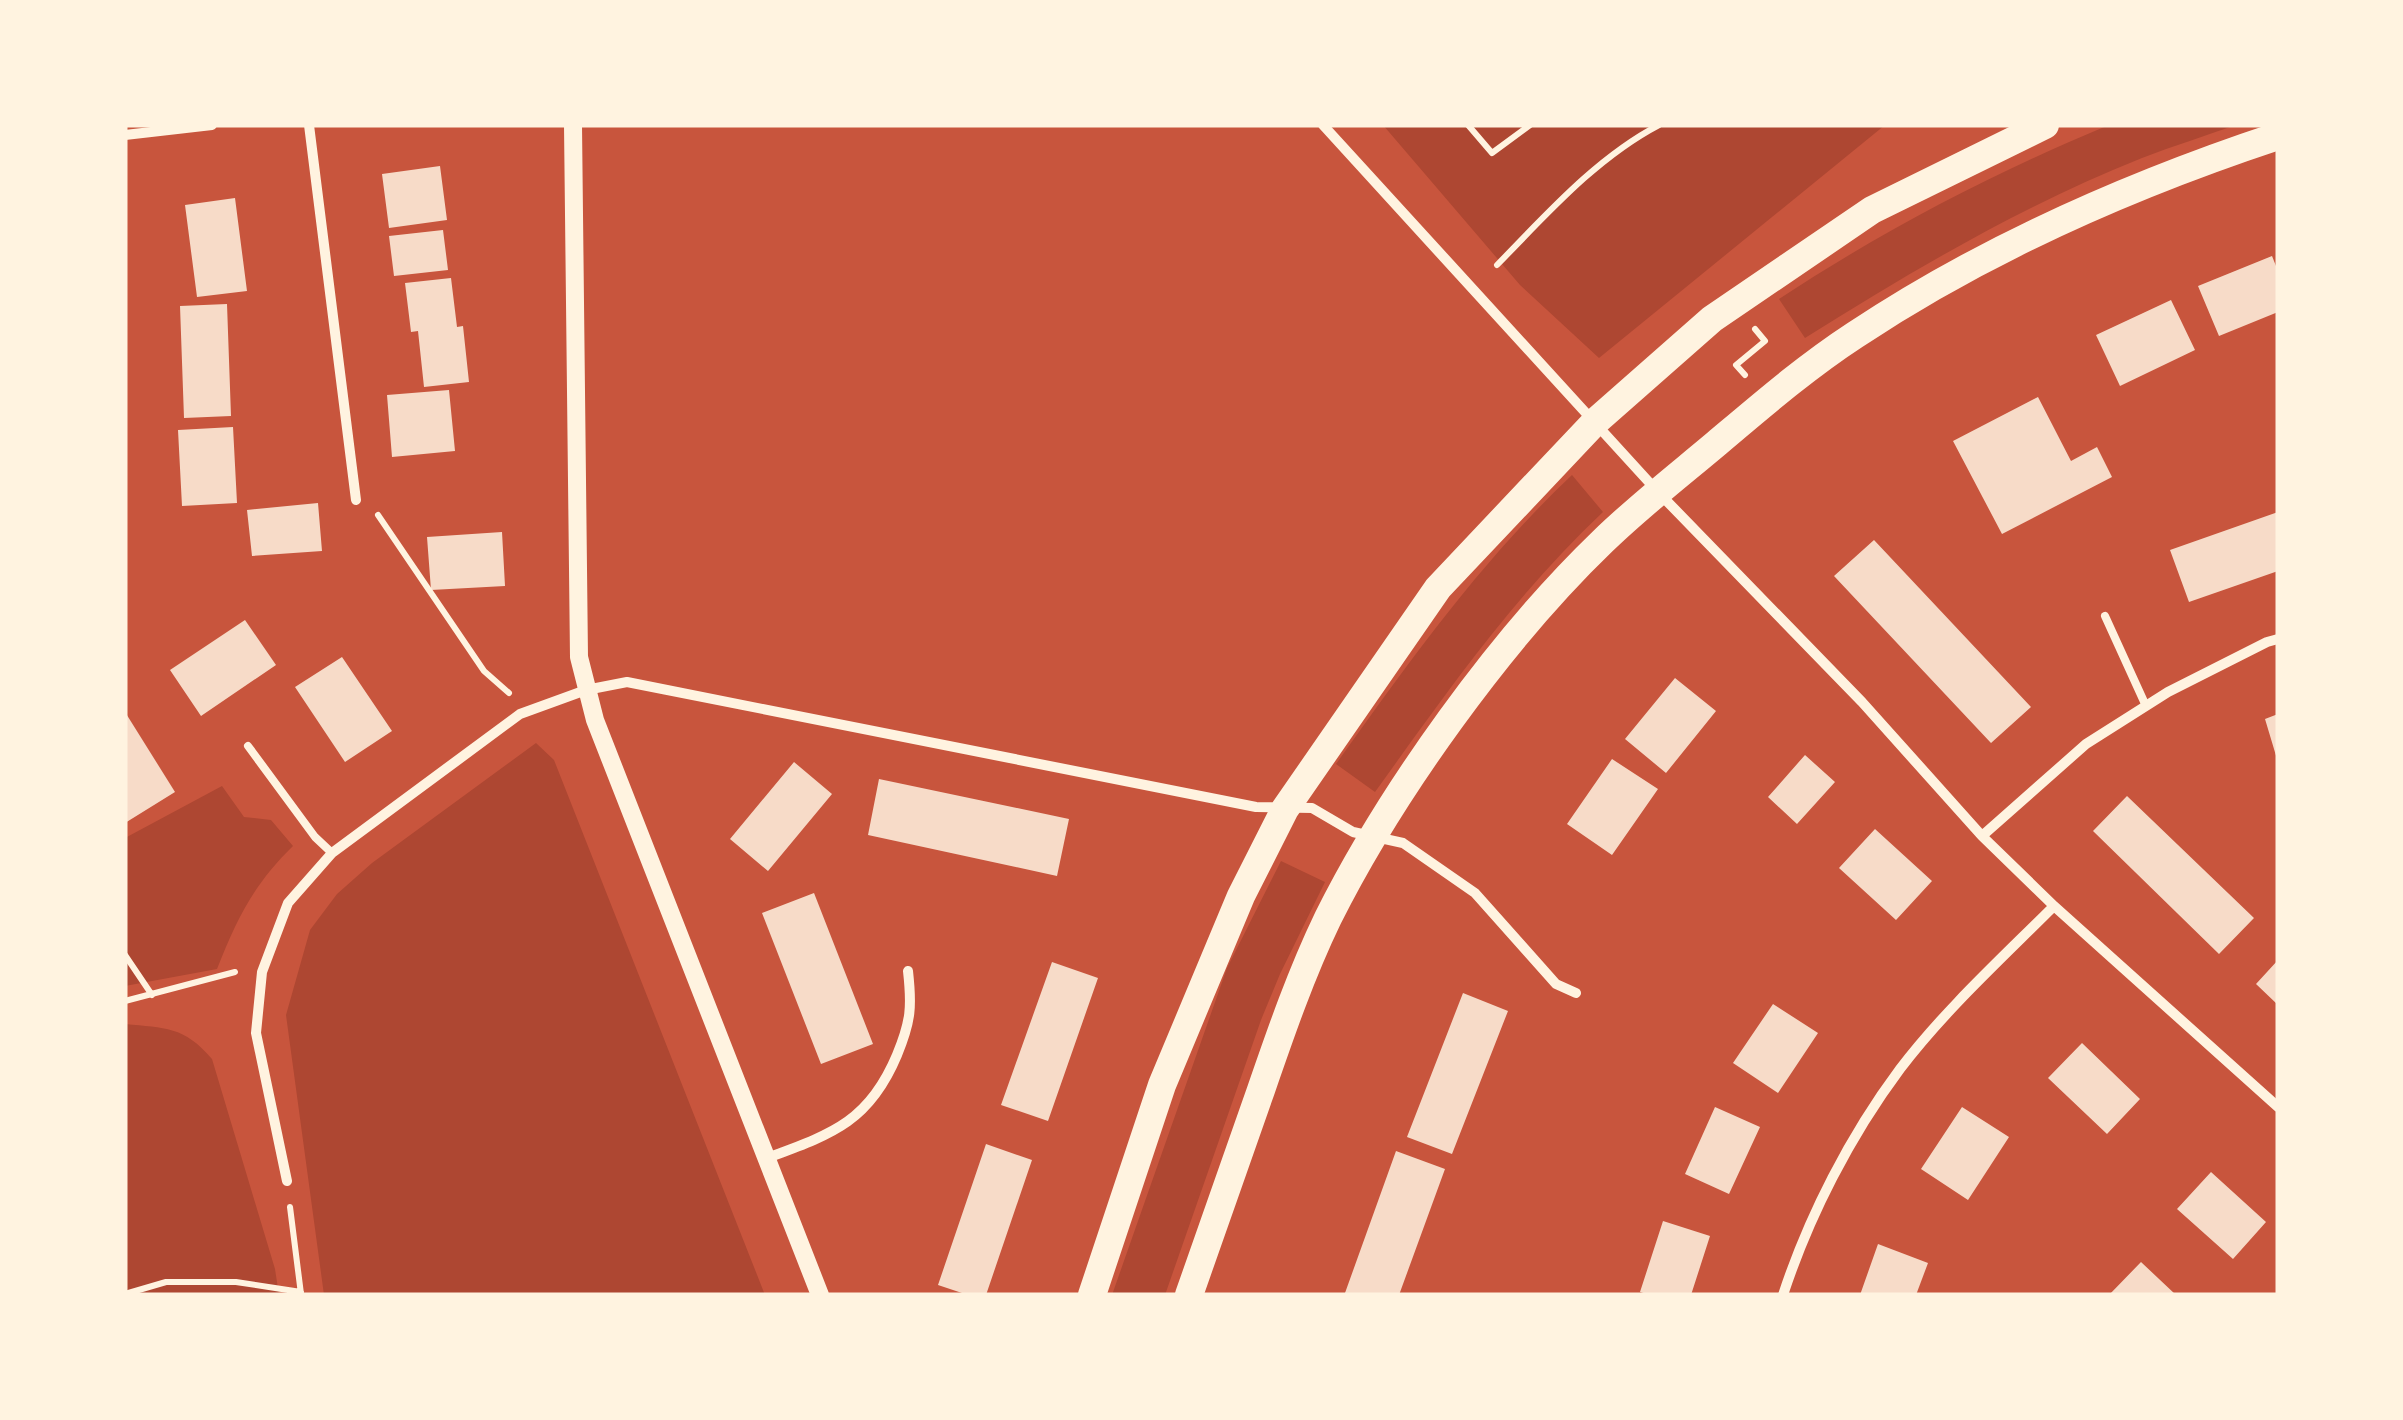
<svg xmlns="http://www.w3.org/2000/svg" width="2403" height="1420" viewBox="0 0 2403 1420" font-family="'Public Sans',sans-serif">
<rect width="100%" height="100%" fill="#c8553d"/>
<path fill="#ae4732" d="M1383,125H1885L1599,358L1520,285Z
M2109,125H2236C2205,136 2173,146 2142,158C2024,205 1913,270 1805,338L1779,299C1884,230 1993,173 2109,125Z
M1572,475L1603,512C1513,597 1447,692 1375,792L1336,764C1409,662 1480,562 1572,475Z
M536,743L554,760L765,1295H324L286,1015L310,930L337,894L372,863Z
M222,786L244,817L271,820L293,846C253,885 237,919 217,969L125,986V838Z
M1281,861L1325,882L1280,974L1261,1020L1165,1295H1112L1227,968Z
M125,1024C165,1028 184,1026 212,1059L275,1269L279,1295H125Z"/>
<path fill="#f7dbc8" d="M440,166L447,220L389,228L382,174Z
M235,198L247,291L197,297L185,205Z
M443,230L448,270L394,276L389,236Z
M2272,256L2278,271V312L2219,336L2198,286Z
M451,278L457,327L463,326L469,382L424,387L418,331L411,332L405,283Z
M2171,300L2195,350L2120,386L2096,335Z
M227,304L231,416L184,418L180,306Z
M449,390L455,451L392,457L387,395Z
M2038,397L2071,461L2097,447L2112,477L2002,534L1953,441Z
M233,427L237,503L182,506L178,430Z
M318,503L322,551L252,556L247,510Z
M2278,512V571L2189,602L2170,550Z
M502,532L505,586L431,590L427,537Z
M1874,540L2031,707L1991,743L1834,576Z
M245,620L276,665L201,716L170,670Z
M342,657L392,731L345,762L295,687Z
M1675,678L1716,711L1666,773L1625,739Z
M125,712L175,792L125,823Z
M2278,714V758L2277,759L2265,719Z
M1805,755L1835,782L1797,824L1768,797Z
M1612,759L1658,789L1612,855L1567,824Z
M794,762L832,794L768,871L730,839Z
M879,779L1069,819L1057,876L868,835Z
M2127,796L2254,918L2219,954L2093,831Z
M1875,829L1932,881L1896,920L1839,868Z
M814,893L873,1044L821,1064L762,913Z
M2278,960V1005L2256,984Z
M1052,962L1098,978L1048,1121L1001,1105Z
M1463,993L1508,1011L1452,1154L1407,1137Z
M1773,1004L1818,1033L1778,1093L1733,1063Z
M2082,1043L2140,1099L2107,1134L2048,1078Z
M1715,1107L1760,1127L1729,1194L1685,1174Z
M1962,1107L2009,1137L1968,1200L1921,1169Z
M986,1144L1032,1160L986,1295H968L938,1285Z
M1396,1151L1445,1169L1399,1295H1350L1345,1293Z
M2211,1172L2266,1222L2233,1259L2177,1209Z
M1663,1221L1710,1236L1691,1295H1650L1640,1292Z
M1878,1244L1928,1263L1916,1295H1860Z
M2141,1262L2176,1295H2109Z"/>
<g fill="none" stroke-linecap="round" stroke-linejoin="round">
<path stroke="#fff3e0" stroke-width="6" d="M1468,125L1492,153L1530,125
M1497,265C1546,215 1596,158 1659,125
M1745,375L1736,365L1765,341L1755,329
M378,515L484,671L509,693
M125,955L152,995
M125,1001L235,972
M290,1207L301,1294
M125,1294L166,1282H236L301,1292"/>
<path stroke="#fff3e0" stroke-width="8" d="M2105,616L2146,706
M248,746L315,837L332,853"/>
<path stroke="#fff3e0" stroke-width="10" d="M309,125L356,500
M1323,125L1658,492L1862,702L1982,836L2054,906L2278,1107
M125,135L212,125
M1982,836L2086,744L2168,692L2267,642L2278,639
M767,1158C832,1134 869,1122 897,1055C911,1021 912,1007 908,971
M287,1181L256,1033L262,972L288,903L332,853L520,714L586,690L627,682L1256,807L1312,808L1353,832L1403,843L1475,893L1556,984L1576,993
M1783,1295C1809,1216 1850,1136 1900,1069C1945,1010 2001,959 2054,906"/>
<path stroke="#fff3e0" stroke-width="18" d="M573,125L579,657L595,720L820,1295"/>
<path stroke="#fff3e0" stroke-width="28" d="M1092,1295L1162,1085L1241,896L1285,809L1438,588L1595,422L1712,319L1872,210L2045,125
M1189,1295C1213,1227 1237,1158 1261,1090C1281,1032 1301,974 1328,918C1391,792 1501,639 1603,541C1639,506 1679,475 1717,443C1762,405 1806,367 1855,335C1986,248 2130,185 2278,136"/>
</g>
<rect width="2403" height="1420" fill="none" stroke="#fff3e0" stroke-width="255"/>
</svg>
